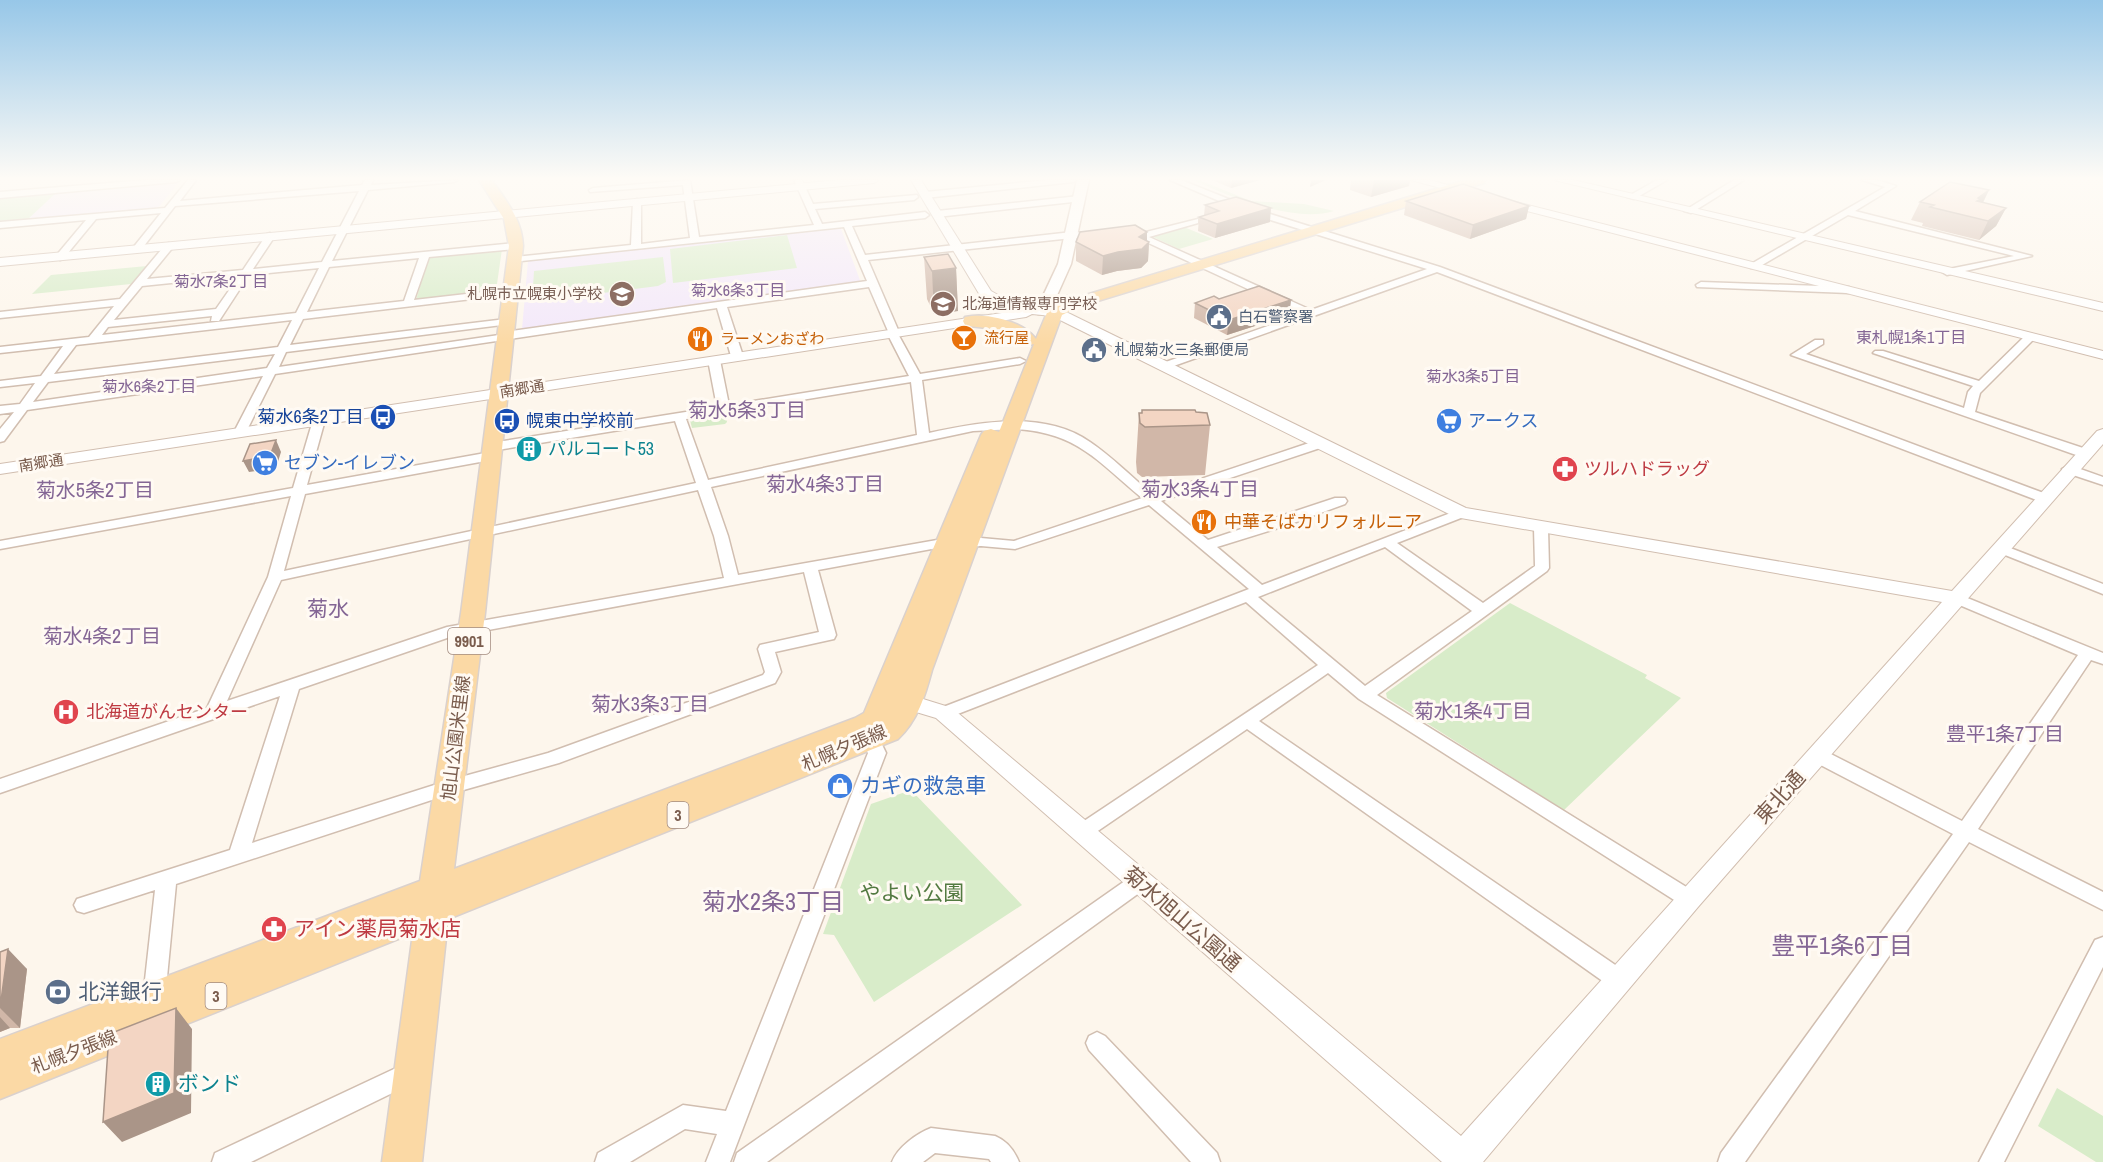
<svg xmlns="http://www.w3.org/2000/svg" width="2103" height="1162" viewBox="0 0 2103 1162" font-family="'Archivo Narrow','Noto Sans JP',sans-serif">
<rect width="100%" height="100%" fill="#fdf6ec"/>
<path fill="#f3e8fa" d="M180,181L157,209L0,224V196Z
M840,226L861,283L522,329L528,261Z"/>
<path fill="#d8ecc9" d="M1193,180H1199L1251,201L1304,204L1334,211C1294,223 1232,198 1193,180Z
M57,192L27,220L0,222V197Z
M1184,227L1213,239L1179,249L1153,237Z
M787,235L797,268L673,283L670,249Z
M502,249L496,291L416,300L429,256Z
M663,257L666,282L658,286L532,302L534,271Z
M147,266L131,284L32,294L51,275Z
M725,413L727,422L725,424L692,428L690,420L693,419Z
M1510,603L1647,675L1645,678L1681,698L1564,810L1387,698L1386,693Z
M911,790L1022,905L874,1002L834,935L823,934L871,804Z
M2057,1088L2103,1116V1162H2096L2038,1126Z"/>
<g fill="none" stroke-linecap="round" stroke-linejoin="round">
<g stroke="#d1beb0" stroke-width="3">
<path id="minor" d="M146,180H180L176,182L0,198V192Z
M188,180H196L180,201L362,185L365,180H373L371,185L458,180L454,182L368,190L332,261L516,243L521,246L516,249L429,257L414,300L510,289L515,292L514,294L303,319L290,345L506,319L511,322L510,324L286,352L279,367L499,335L504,332L867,281L844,227L512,262V258L515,257L631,245L633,202L637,199L641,202V244L690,238L683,185L590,192L589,190L593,188L690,180L699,237L814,225L794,180H802L813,204L917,195L918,197L914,200L815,209L822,224L925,212L929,215L925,218L852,226L865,255L1072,232L1101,234L1103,236L1098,239L1072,238L868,260L899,332L898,334L920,374L1020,358L1026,361L1020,364L922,380L929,433C979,422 1044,410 1090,442C1112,457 1132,477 1153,495L1315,441H1323L1325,444L1323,447L1161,501L1208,540L1335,498H1345L1347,501L1345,504L1288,525L1217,547L1262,585L1461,509L1468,513L1466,516L1397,543L1483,603L1535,566L1534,528L1541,524L1546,525L1548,528L1549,568L1547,571L1377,695L1696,893L1699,899L1696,905L1689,907L1682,905L1359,699L1328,673L1259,721L1627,973L1630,980L1627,987L1619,990L1611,987L1247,729L1089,837L1082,839L1075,837L1072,832L1075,827L1318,665L1246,602L950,717H938L935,713L938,709L1249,589L1149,505L1015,549L981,546L937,548L818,570L836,635L834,639L775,652L781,672L775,683L559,763L453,793L176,884L165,998L162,1005L154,1008L146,1005L143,998L155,890L84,913L77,911L74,905L77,899L230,850L280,696L0,793V779L207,708L268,577L291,496L0,549V541L293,488L313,420L319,416L325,420L307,485L491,452L497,456L491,460L305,494L284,571L696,483L675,421L491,451L485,447L491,443L717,407L708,360L710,358H718L720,360L729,405L909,376L887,333L888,331L869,287L727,307L743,356L737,359L731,356L717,308L275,374L246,432L240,436L234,432L263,376L27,410L4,441L0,442V429L14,412L0,414V406L20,404L35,383L0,387V381L41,376L63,346L0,353V347L89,337L114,306L0,318V312L120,299L166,244L169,243L174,246L147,279L243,270L267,234L270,233L275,236L253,269L322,262L359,191L175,206L140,251L137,252L132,249L161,213L96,219L63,259L60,260L55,257L86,220L0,228V222L165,208ZM419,258L404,301L307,312L329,267ZM319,268L296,313L102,335L108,327L212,316L211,321H219L249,275ZM239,276L216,309L114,320L142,286ZM292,320L278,347L54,374L76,345ZM275,354L267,368L33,402L48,382ZM911,382L917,435L708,480L686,419ZM1016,429C1078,433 1097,461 1142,498L1014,541L981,538L937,540L738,575L728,536L711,487L973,431ZM698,490L714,536L724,578L447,627L227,701L281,580ZM1385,547L1472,611L1365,686L1258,597ZM804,572L819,632L760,645L758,649L765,672L763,675L548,753L450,780L252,843L299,689L450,637Z
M1048,180H1077L1073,182L925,198L921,195L925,192Z
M1170,180H1181L1251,208L1440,267L2049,495L2051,498L2049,501H2039L1437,272L1168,368H1160V364L1302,314L1142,240L1125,238V234H1138L1198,219V223L1149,237L1311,310L1427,269L1245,212Z
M1657,180H1667L1634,199L1627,197Z
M1734,180H1744L1691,213L1684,211Z
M1862,180H1877L1896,186L1855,211L2032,256L1947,275L1942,272L1944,270L2014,256L1848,215L1757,268H1751V264L1885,187Z
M1079,196L1083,199L1082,201L937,217L933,214L937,211Z
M1701,282L1849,287L1854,290L1849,293L1697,287L1696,285Z
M2030,334L2035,337L2034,339L1980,393L1975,412L2089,450L2090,453L2089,456H2079L1791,355L1815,340H1823V344L1806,354L1964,408L1968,392L1973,386L1873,353L1875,351H1883L1979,381L2026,335Z
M2069,465L2103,477V485L2064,472L2062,469Z
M2000,544L2103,584V594L1995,551L1993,548Z
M1955,593L2103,653V664L2091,660L1978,829L2103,892V910L1969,842L1745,1162H1718L1721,1153L1953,834L1811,760L1808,755L1811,750L1817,749L1823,750L1962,821L2078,655L1950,601L1947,598L1950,595Z
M867,724L873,726L886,753L730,1162H706L717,1134L685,1129L630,1162H595L598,1153L683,1105L726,1111L868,753L858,730L861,726Z
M1139,874L1146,876L1149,882L1146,888L767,1162H734L737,1153L1132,876Z
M2103,937V967L2004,1162H1979L2095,940Z
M1097,1032L1105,1036L1217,1153L1220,1162H1191L1089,1050L1086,1043L1089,1036Z
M411,1061L419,1064L423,1072L419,1080L251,1162H212L215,1153Z
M931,1128L995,1136C1007,1141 1014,1150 1019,1162H991L989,1159L935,1153L923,1162H892C898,1147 916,1134 931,1128Z"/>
</g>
<g stroke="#d1beb0" stroke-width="2">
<path id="tertiary" d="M839,180H879L874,183L0,266V258Z
M911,180H921L991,291C1013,305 1035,303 1060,309L1466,508L1952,591L2097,431L2103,429V444L1698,907L1483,1162H1442L936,718L886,703L883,698L886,693L894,690L952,708L1461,1136L1942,602L1455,517L1052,316L1032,314L1026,317L0,474V464L1015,311L997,305L981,297Z
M1411,180H1430L1475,193L1470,196Z
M1554,180H1573L2103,303V311Z
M1504,199L2103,351V359L1500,204V200Z
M1067,295L1074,299L1072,302L1033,305L1026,301L1033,297Z"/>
</g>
<g stroke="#d6c0b0" stroke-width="3">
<path id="secondary" d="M1077,180H1089L1071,264L1050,311L1048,314H1038L1036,311L1058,264Z"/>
</g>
<g stroke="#dad1cd" stroke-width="3">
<path id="primary" d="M479,180H492C506,201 522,219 523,246L485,613L454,869L855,718L864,713L981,435L984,431L991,429L999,432L1034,344C1021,347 1015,336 1004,332C991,327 978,328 965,325L963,321L965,317C987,312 1022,321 1036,339L1049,308L1066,301L1465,180H1485L1484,183L1078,307L1062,315L932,670C925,696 918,720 898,739L448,919L422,1162H382L413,933L0,1099V1039L420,881L461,613L509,246L504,219Z"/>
</g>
<use href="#minor" fill="#fff" fill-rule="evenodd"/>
<use href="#tertiary" fill="#fff" fill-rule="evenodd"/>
<use href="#secondary" fill="#fff" fill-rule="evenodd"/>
<use href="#primary" fill="#fbd9a5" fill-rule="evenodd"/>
</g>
<path fill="#d1b7a8" d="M1212,180H1260L1231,188Z
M1351,180H1410L1409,186L1371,197L1350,190Z
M1989,190L1983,203L2006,208L1996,226L1979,240L1922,226L1923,223L1911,220L1920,202Z
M1406,201L1529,206L1526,219L1470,239L1404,215Z
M1205,205L1270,222L1215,238L1198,231L1199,217L1204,216Z
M1147,232V241L1149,242L1148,261L1141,268L1117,271L1102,275L1076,261V242Z
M924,257L956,268L958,311L934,314L927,299Z
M1219,299L1291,300L1289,315L1227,335L1194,318L1195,303Z
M1196,412L1210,425L1205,475L1142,477L1137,473L1136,462L1139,413Z
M0,952L27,969L20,1028H10L0,1032Z"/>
<path fill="#aa9588" d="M1232,180H1260L1231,188Z
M1311,180H1326L1310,187Z
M1374,180H1410L1409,186L1371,197Z
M1989,190L1980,208L1969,217L1978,198Z
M1529,206L1526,219L1470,239L1473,225Z
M1271,208L1270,222L1215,238L1217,224Z
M2006,208L1996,226L1979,240L1988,221Z
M1147,232V244L1149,242L1148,261L1141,268L1117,271L1102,275L1103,256Z
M956,268L958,311L934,314L932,271Z
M1291,300L1289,315L1227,335L1229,320Z
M276,440L281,452L276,468L249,472L243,461Z
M8,949L27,969L20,1028L0,1008Z
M176,1008L192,1029L191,1113L122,1142L103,1122Z
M0,1017L10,1028L0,1032Z"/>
<path fill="#f3d5c3" stroke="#aa9588" stroke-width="1.5" d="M1950,182L1989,190L1978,198L1981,199L1977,201L2006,208L1988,221L1930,207L1934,205L1920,202Z
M1463,184L1529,206L1473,225L1406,201Z
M1236,197L1271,208L1217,224L1199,217L1219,211L1205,205Z
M1135,225L1147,232L1139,237L1149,242L1142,249L1118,252L1103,256L1076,242L1080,232Z
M948,254L956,268L932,271L924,257Z
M1259,286L1291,300L1229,320L1195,303L1214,296L1219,299Z
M1142,410H1195L1196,412L1207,413L1210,425L1145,427L1140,423L1139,413H1142Z
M276,440L270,456L243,461L250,444Z
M8,949L0,1008V952Z
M176,1008L174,1093L103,1122L109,1034Z"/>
<linearGradient id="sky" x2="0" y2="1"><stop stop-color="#97c7e8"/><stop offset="0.52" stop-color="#fefbf6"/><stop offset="1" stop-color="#fefbf6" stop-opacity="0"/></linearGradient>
<rect width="2103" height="343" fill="url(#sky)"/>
<defs>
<g id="school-disc" transform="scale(1.35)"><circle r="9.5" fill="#8d6e63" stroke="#fffaf3"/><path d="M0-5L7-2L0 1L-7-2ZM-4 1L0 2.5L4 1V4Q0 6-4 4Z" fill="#fff"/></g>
<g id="university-disc" transform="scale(1.35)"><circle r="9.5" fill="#8d6e63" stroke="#fffaf3"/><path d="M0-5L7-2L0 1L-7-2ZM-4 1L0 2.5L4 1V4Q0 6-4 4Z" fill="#fff"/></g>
<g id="civic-disc" transform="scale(1.35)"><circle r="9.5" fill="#5c6f8a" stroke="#fffaf3"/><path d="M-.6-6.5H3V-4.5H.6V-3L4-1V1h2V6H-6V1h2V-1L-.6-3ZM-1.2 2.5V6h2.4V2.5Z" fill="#fff"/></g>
<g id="bar-disc" transform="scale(1.35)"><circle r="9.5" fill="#e8710a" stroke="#fffaf3"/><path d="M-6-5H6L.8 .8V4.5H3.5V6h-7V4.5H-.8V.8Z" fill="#fff"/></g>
<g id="restaurant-disc" transform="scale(1.35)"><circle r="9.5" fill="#e8710a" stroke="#fffaf3"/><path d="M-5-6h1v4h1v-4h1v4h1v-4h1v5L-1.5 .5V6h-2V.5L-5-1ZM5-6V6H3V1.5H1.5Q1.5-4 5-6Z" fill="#fff"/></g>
<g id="bus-disc" transform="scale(1.35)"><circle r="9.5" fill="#1a4fb4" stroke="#fffaf3"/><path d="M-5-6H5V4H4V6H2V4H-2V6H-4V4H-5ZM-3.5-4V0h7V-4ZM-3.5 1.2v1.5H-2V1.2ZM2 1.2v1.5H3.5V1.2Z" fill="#fff"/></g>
<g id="supermarket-disc" transform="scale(1.35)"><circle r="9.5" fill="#3f7fe0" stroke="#fffaf3"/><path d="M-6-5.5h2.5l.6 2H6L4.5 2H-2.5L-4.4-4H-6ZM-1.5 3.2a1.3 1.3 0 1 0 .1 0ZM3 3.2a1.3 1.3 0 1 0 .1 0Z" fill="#fff"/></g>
<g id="building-disc" transform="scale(1.35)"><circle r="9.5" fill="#0f9aa8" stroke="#fffaf3"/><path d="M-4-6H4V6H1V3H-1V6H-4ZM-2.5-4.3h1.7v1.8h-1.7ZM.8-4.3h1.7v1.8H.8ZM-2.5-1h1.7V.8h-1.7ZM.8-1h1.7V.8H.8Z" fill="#fff"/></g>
<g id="pharmacy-disc" transform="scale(1.35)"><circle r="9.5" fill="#e0444e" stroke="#fffaf3"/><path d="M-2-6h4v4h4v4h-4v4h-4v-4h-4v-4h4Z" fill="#fff"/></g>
<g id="hospital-disc" transform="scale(1.35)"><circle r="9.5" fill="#e0444e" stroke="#fffaf3"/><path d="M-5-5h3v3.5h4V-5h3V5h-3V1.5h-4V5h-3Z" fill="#fff"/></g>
<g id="shop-disc" transform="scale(1.35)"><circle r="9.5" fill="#3f7fe0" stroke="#fffaf3"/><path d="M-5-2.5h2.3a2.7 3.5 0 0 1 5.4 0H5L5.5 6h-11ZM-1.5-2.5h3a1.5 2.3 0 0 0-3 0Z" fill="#fff"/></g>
<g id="bank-disc" transform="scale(1.35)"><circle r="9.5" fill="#5c6f8a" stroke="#fffaf3"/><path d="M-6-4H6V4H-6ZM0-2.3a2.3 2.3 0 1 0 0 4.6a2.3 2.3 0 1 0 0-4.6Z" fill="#fff"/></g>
</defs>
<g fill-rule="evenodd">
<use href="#school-disc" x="622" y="294"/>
<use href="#university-disc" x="943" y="304"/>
<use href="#civic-disc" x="1219" y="317"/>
<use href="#bar-disc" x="964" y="338"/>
<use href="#restaurant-disc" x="700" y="339"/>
<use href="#civic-disc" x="1094" y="350"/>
<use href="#bus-disc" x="383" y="417"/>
<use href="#bus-disc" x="507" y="421"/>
<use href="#supermarket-disc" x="1449" y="421"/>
<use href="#building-disc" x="529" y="449"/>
<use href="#supermarket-disc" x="265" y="463"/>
<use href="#pharmacy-disc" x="1565" y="469"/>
<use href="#restaurant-disc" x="1204" y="522"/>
<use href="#hospital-disc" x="66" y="712"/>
<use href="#shop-disc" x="840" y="786"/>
<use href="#pharmacy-disc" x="274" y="929"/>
<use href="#bank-disc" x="58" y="992"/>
<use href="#building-disc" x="158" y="1084"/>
</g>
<g text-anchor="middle" stroke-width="6" stroke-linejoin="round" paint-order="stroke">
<g font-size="15" fill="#785e54" stroke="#fffaf3" text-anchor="end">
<text x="602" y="299">札幌市立幌東小学校</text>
<text x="962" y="309" text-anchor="start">北海道情報専門学校</text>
</g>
<g font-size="15" fill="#4e5e75" stroke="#fffaf3" text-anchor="start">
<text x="1238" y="322">白石警察署</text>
<text x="1114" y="355">札幌菊水三条郵便局</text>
</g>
<g font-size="15" fill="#c56008" stroke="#fffaf3" text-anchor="start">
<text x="984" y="343">流行屋</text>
<text x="720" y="344">ラーメンおざわ</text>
</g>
<g font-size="15" fill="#7a5c4d" stroke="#fffaf3">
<text transform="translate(522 389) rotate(-9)" y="5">南郷通</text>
<text transform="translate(41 463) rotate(-9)" y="5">南郷通</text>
</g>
<g font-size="16" fill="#846695" stroke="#fffaf3">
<text x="221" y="287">菊水7条2丁目</text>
<text x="738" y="296">菊水6条3丁目</text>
<text x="1911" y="343">東札幌1条1丁目</text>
<text x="1473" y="382">菊水3条5丁目</text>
<text x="149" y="392">菊水6条2丁目</text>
</g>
<g fill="#fffaf3" stroke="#a28b7f" stroke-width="1.5">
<rect x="448" y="628" width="42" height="26" rx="4.5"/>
<rect x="667.5" y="802" width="21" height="26" rx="4.5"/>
<rect x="205.5" y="983" width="21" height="26" rx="4.5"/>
</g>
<g font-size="16" font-weight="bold" fill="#7a5c4d">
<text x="469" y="647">9901</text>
<text x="678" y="821">3</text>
<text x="216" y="1002">3</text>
</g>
<g font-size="18" fill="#164399" stroke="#fffaf3" text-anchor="end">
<text x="364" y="423">菊水6条2丁目</text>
<text x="526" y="427" text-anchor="start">幌東中学校前</text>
</g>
<g font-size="18" fill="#366cbe" stroke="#fffaf3" text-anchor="start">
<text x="1468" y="427">アークス</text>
<text x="284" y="469">セブン-イレブン</text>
</g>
<g font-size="18" fill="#0d838f" stroke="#fffaf3" text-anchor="start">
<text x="548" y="455">パルコート53</text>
</g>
<g font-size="18" fill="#be3a42" stroke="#fffaf3" text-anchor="start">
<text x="1584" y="475">ツルハドラッグ</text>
<text x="86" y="718">北海道がんセンター</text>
</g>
<g font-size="18" fill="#c56008" stroke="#fffaf3" text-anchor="start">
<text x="1224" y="528">中華そばカリフォルニア</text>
</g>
<g font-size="18" fill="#7a5c4d" stroke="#fffaf3">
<text transform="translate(456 738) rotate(-83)" y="6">旭山公園米里線</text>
<text transform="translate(844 748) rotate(-23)" y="6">札幌夕張線</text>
<text transform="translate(74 1052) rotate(-21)" y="6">札幌夕張線</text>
</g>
<g font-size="20" fill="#846695" stroke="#fffaf3">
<text x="747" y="417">菊水5条3丁目</text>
<text x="825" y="491">菊水4条3丁目</text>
<text x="1200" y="496">菊水3条4丁目</text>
<text x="95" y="497">菊水5条2丁目</text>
<text x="102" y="643">菊水4条2丁目</text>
<text x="650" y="711">菊水3条3丁目</text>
<text x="1473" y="718">菊水1条4丁目</text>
<text x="2005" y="741">豊平1条7丁目</text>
</g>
<g font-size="21" fill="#846695" stroke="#fffaf3">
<text x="328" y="616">菊水</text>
</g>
<g font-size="21" fill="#366cbe" stroke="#fffaf3" text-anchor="start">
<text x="860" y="793">カギの救急車</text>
</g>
<g font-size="21" fill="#7a5c4d" stroke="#fffaf3">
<text transform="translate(1780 797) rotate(-48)" y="7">東北通</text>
<text transform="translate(1182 919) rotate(41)" y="7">菊水旭山公園通</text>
</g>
<g font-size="21" fill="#537a41" stroke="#fffaf3">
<text x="912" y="900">やよい公園</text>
</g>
<g font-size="21" fill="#be3a42" stroke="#fffaf3" text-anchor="start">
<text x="294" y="936">アイン薬局菊水店</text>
</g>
<g font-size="21" fill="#4e5e75" stroke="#fffaf3" text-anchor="start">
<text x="78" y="999">北洋銀行</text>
</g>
<g font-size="21" fill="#0d838f" stroke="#fffaf3" text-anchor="start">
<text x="178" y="1091">ボンド</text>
</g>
<g font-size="24" fill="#846695" stroke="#fffaf3">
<text x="773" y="910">菊水2条3丁目</text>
<text x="1842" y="954">豊平1条6丁目</text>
</g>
</g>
</svg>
